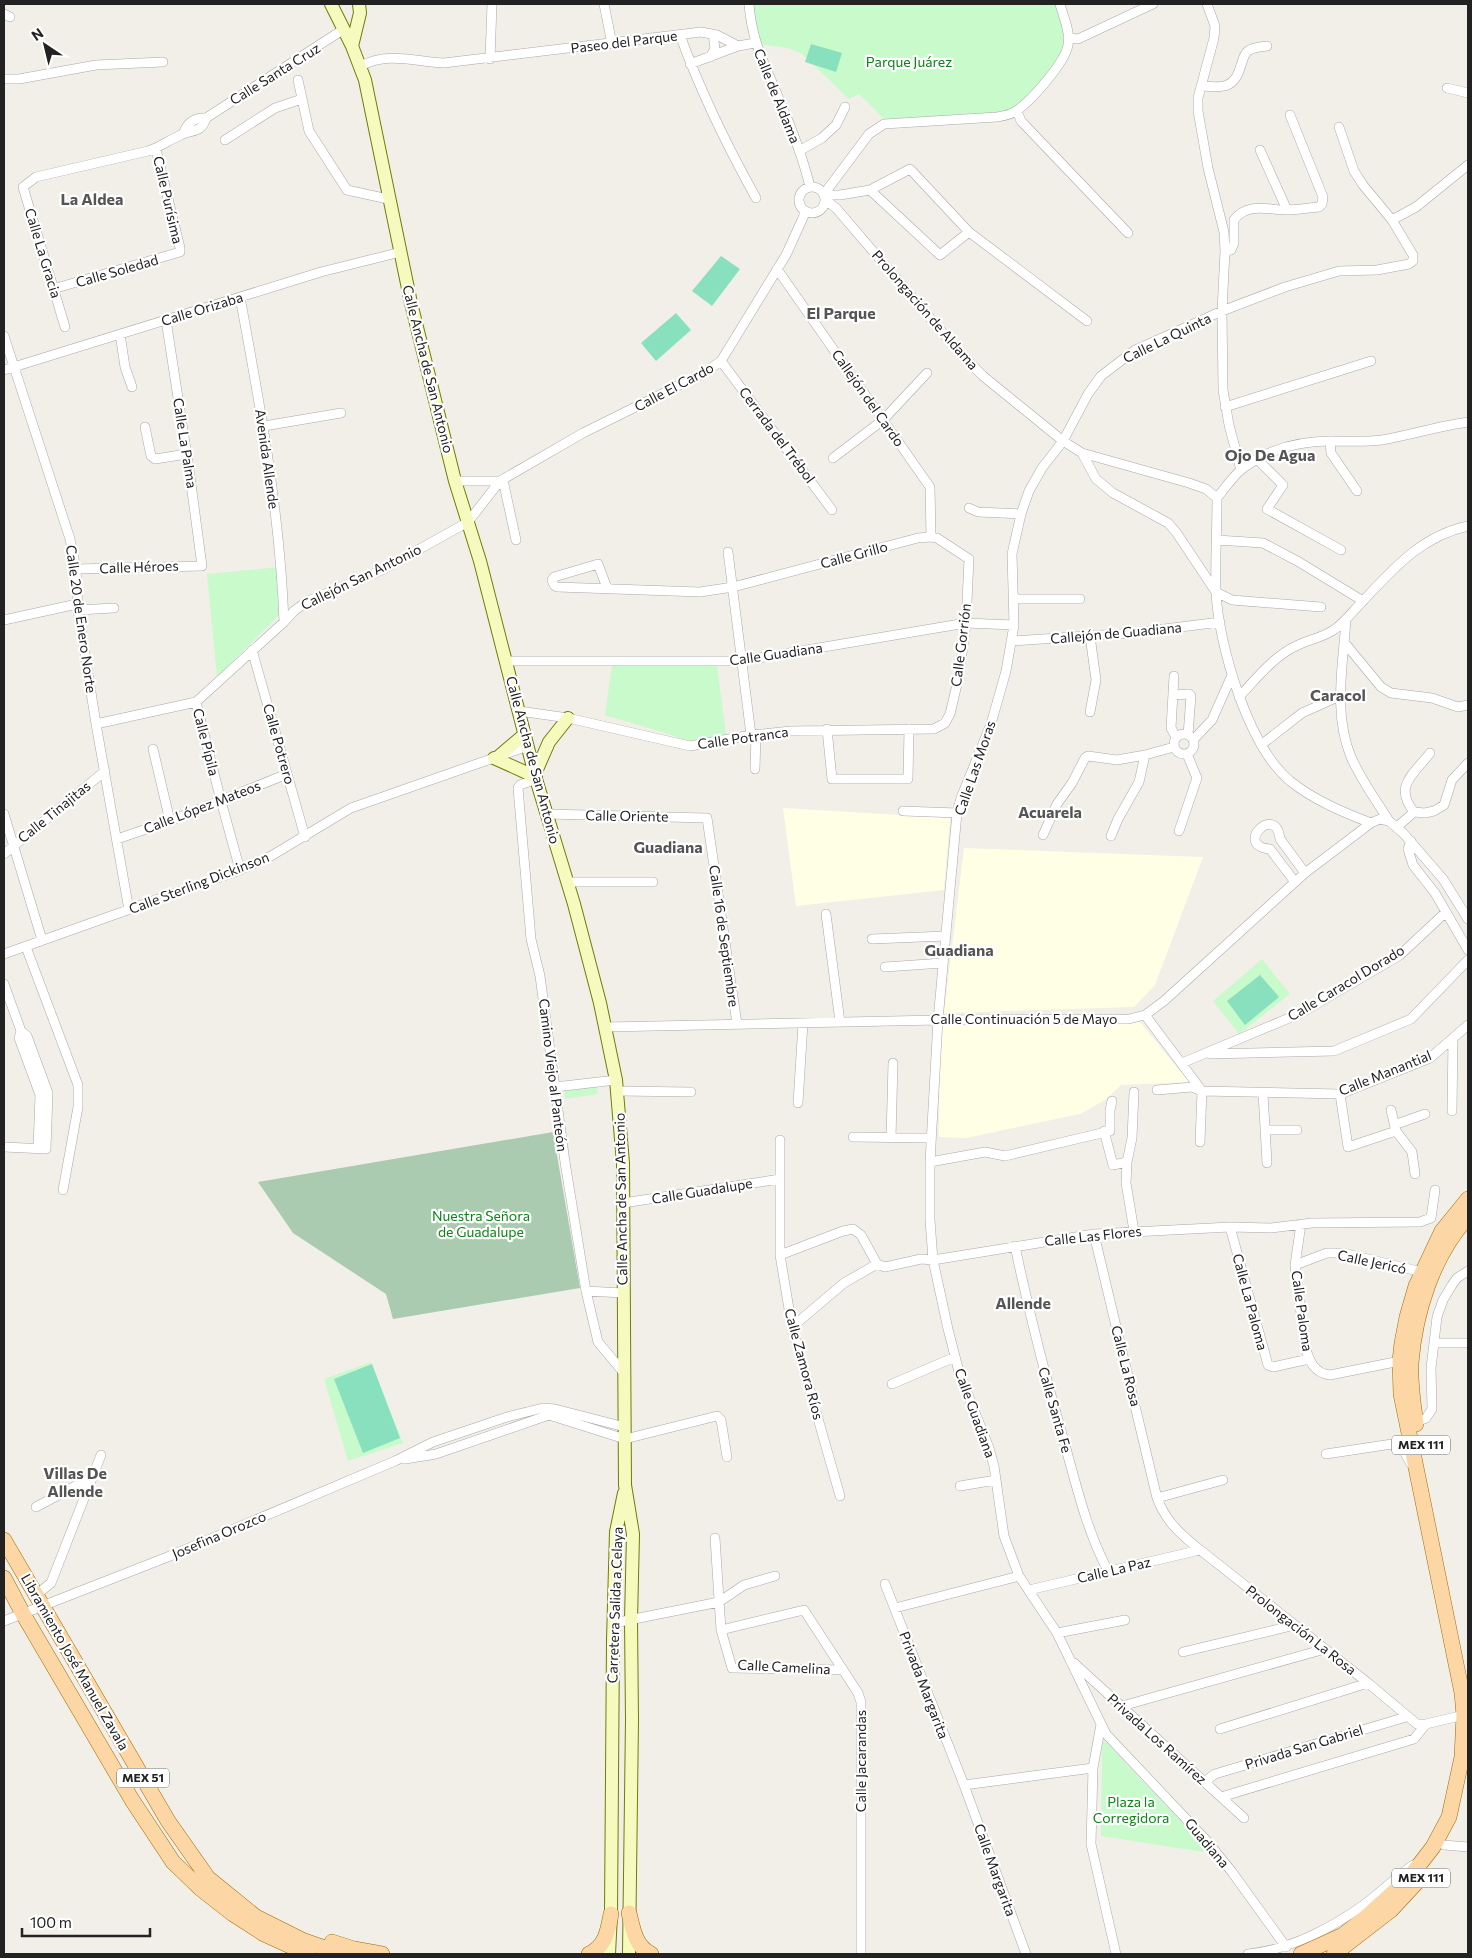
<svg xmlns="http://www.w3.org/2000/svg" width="1472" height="1958" viewBox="0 0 1472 1958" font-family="Commissioner,sans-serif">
<rect width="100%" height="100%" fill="#f2efe9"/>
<path fill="#ffffe5" d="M783,808L950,818L944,890L796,906Z
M964,848L1203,857L1155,985L1134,1007L944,1013Z
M1140,1022L1189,1082L1121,1085L1105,1100L1080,1114L966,1138L939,1137L940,1023Z"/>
<path fill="#aacbaf" d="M553,1132L580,1288L393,1319L386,1294L293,1233L258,1182Z"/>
<path fill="#c8facc" d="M751,4H1057L1065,37L1062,53L1042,82L1009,113L885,120L859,94L849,99L802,54L788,48L758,44Z
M279,567L280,610L279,615L217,677L207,574Z
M612,665H717L726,735L689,742L672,735L605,715Z
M1262,959L1290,994L1239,1034L1213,1001Z
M596,1084L598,1094L565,1099L564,1089Z
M371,1362L403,1443L348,1461L324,1379Z
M1105,1741L1211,1853L1101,1836L1102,1744Z"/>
<path fill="#88e0be" d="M811,44L842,53L836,72L805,62Z
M721,256L740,269L712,306L692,291Z
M676,313L691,330L656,361L641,343Z
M1260,975L1279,997L1245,1025L1227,1001Z
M372,1364L400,1438L363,1453L334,1379Z"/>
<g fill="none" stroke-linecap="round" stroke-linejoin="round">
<g stroke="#a9a9a9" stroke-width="10">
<path id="street" d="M604,4L612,44
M749,4C752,43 765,64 779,99C791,127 803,157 810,187
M1207,4L1215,26L1214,38L1198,98V111L1208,168L1224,232L1225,251L1222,311L1223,390L1229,425L1241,470
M4,14L10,17
M680,35C701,93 726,144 756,198
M1068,38L1078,39L1153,4
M710,57L715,49L713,34
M490,59L492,4
M690,64L738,46
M361,66C388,51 415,62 444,63L701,32L717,35L738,46L755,43
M4,79H19L96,65L163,62
M298,80L309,131L347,190L388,199
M1202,86C1222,88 1235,89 1241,65C1243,61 1243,55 1248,51C1253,47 1261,47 1267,46
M1447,88L1468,93
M1017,111L1021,121L1128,233
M183,134C187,123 194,117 206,118
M225,140L275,108L302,99
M1260,150L1287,210
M799,151L822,138L836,125L845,107
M799 200a13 13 0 1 1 26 0a13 13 0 1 1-26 0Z
M870,190L940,255L969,232
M824,194L869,134L884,124L997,117C1004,116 1010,115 1016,111C1030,102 1065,63 1068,45C1071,33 1063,16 1060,4
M824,195H840L870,190L910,169L969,232L1087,321
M825,200L836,208L960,353L983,376L1063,441L1082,453L1189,483L1206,489L1217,498C1217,529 1215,561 1216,593C1219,646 1248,746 1290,781C1314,800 1342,812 1371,823
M1392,220L1416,207L1468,165
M1225,251L1231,250L1234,243V220C1247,202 1268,210 1287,210C1297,210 1308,208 1319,207L1322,204L1323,197L1290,115
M777,269L930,487L931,537
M53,289L180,252V248L156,149
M240,297C260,405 280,512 284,622
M65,327L23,187L36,177L148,151C160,147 169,140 181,135C191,130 202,133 206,118L344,29
M120,334L125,367L132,387
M4,336L70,539L76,569L78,610L96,724L129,910
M721,361L832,510
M4,370L321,272L401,252
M1225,407L1371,361
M264,426L341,413
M145,427L151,456L155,459L187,454
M1330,441L1331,453L1357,491
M1082,453L1096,479L1113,493L1168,523L1176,532L1216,592L1232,600L1321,607
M833,458L883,420L927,373
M1257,459L1283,485L1267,509L1341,550
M503,480L516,540
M455,481H500
M1217,498C1225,488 1233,476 1242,469C1268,449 1300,441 1332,441C1349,441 1365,442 1382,440C1411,435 1439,426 1468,422
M969,508L978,512L1021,514
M1217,540L1263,543L1299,562L1363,601
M728,552L751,735
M76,569L202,566L189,469L166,320
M1014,599H1080
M78,610L114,608
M1346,619C1343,666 1333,713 1351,757C1361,780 1376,800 1389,821
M4,620L77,604
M1011,641L1133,633L1220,622
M1344,642L1381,687L1391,693L1432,698L1458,707L1468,705
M252,650L305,837
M506,661H741L966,623L1014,625
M1174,676L1171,728L1176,737
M1173,695L1189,694L1191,696L1188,735
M1239,697C1256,679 1274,656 1296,646C1309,639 1323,638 1335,629C1345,622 1353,611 1362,602C1393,569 1421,536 1468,526
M196,702L221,801L240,870
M519,711L568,718L690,746L751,735L791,731L934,729L945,723L950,714L959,676L966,623L969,559L937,538L931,537L918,538L733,587L700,592L557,587L554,585L552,580L554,577L598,564L607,588
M1090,712L1096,680L1090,636
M96,724L196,702L284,622L294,611L306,602L382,570L468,522L500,481L583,433L704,373L721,361L786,255L806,211
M827,729L832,779H908L909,729
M1174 744a10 10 0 1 1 20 0a10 10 0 1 1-20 0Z
M1193,740L1212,720L1232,675
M1261,745L1302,713L1340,696
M153,749L170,821
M755,769L756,735
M536,779L520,785L518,788L531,939L540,976L565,1162L586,1291L598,1342L624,1373
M903,811L957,813
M1414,812L1425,813L1434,811L1444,805L1452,780L1468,763
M1414,812C1393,786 1414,774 1430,753
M4,814L42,940
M547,814L707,818L737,1024
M1397,827L1414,812
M1179,831L1197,778L1187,754
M1043,835L1057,804L1072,783L1085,758L1088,756L1117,760L1145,755L1174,747
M1111,836L1118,819L1139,782L1145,755
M117,839L170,821L287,774
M1411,841L1408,849L1413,865L1435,893L1468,950
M4,854L105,771
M567,882H653
M1295,882L1270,849C1233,846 1276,802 1280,839L1305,873
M826,914L840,1022
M872,939L946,936
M26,947L78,1085V1107L63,1190
M4,954L240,870L271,856L351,808L528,746
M885,967L943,963
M4,984L21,1031L27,1036L48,1093L46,1149L4,1147
M1145,1015L1202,1091L1200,1142
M606,1027L938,1020L1129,1019L1145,1015L1164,1001L1305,873L1371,823L1380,819L1389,821L1404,834L1443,879L1468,919
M21,1031L19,1038L40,1095L38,1149
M1210,1054L1334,1051L1411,1019L1468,960
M1182,1063L1301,1013L1400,955L1446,912
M555,1087L616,1080
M1157,1090L1192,1087L1202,1091L1340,1094L1430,1058L1468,1025
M618,1091L691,1092
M1263,1093L1267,1163
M1340,1094L1348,1147L1396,1131
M798,1103L803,1023
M1391,1110L1396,1131L1412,1152L1415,1174
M1452,1111L1453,1038
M1394,1125L1425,1114
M1265,1130H1297
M1104,1131L1113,1165L1127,1162L1126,1183L1134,1231
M853,1137L931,1138
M891,1138L893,1063
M780,1140V1255L792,1327L840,1496
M930,1162L985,1152L1005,1156L1110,1131V1110L1112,1101
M1127,1162L1132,1138L1134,1092
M623,1203L780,1179
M1301,1224L1295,1265L1305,1346C1309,1361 1314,1373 1330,1375L1400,1361
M1230,1227L1268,1365L1273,1367L1309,1359
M1094,1234L1157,1498C1165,1519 1177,1531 1194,1545L1368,1683L1417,1724H1426L1464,1715
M1015,1246C1029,1313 1046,1379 1065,1445C1077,1488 1087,1531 1108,1571
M780,1255L843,1231L853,1229L861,1235L877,1264L885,1267L921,1259L933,1260L1094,1234L1230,1227L1271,1228L1312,1223L1420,1222L1431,1218L1435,1190
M1295,1265L1327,1253H1343L1422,1272
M586,1291L623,1293
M792,1327L844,1283L877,1264
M1434,1343H1468
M892,1384L955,1357
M1416,1422L1426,1418L1432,1409L1431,1368L1437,1317L1443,1300L1452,1285L1457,1278L1468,1271
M1326,1454L1392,1444L1404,1451L1411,1464
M405,1459L436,1454L549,1415L625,1439L717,1416L721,1420L727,1457
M960,1486L996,1480
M1157,1498L1223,1480
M36,1507L92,1477
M715,1538L721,1630L732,1668L842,1670
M885,1584L964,1785L1026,1954
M1029,1590L1200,1550
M36,1595L51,1583L101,1455
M895,1608L1019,1576
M4,1621L170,1556L395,1461L433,1442L507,1417L543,1408L555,1409L625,1427
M614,1623L719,1602L744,1585L775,1576
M721,1630L804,1610L858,1693L861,1702V1954
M1057,1633L1125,1620
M1183,1652L1295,1625
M1074,1663L1244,1818
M1122,1706L1325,1649
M1101,1724L1093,1768L1091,1844L1116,1954
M1220,1729L1368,1683
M1204,1782L1215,1774L1406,1717
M964,1785L1093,1768
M1221,1797L1414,1739L1426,1724
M1444,1845L1468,1847
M1286,1947L1232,1872L1207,1841L1106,1734L1057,1633L1019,1576L1004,1536L994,1466L989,1448L959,1372L948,1329L933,1260L930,1220V1162L938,1020L957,813L961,798L991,724L1006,671L1014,625L1012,554L1021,514L1029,491L1042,468L1063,441L1088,394L1101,376L1135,350L1222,311L1285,287L1339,271L1377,270L1409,264L1413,261V255L1392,220L1363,185L1354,171L1339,127
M1248,1954C1289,1950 1332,1928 1365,1904C1381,1892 1396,1877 1413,1865"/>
</g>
<g stroke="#707d05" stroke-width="14">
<path id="secondary" d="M331,4L352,46L365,80L411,303L455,481L480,561L536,779L574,904L600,1003L616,1080L623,1163L625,1485L633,1534L631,1620L632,1720L629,1954
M352,46L360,13L359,4
M499,756L525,734
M494,758L536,777
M535,774L549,742L568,718
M609,1954L611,1914L613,1640L616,1532L624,1493"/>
</g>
<g stroke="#a06b00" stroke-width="16">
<path id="primary" d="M1416,1424C1413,1404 1410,1383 1411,1363C1415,1312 1433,1255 1468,1217
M4,1540L168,1821L208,1878L256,1917L302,1940L342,1954
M4,1578L23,1614L132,1800L173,1862L201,1889L233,1914L264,1934L308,1954
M629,1913C633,1929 635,1946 651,1954
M332,1942L354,1949L382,1954
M589,1954C606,1946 608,1930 611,1914
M1301,1954L1343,1935L1365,1918L1409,1878L1433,1847L1449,1817L1462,1757L1464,1715L1462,1693L1401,1394L1400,1361L1402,1343L1407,1317L1416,1286L1442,1231L1468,1199
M1334,1954L1391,1910L1419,1880"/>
</g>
<use href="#street" stroke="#fff" stroke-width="9"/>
<use href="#secondary" stroke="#f7fabf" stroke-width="12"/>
<use href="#primary" stroke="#fcd6a4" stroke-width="15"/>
</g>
<g text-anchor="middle" stroke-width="4.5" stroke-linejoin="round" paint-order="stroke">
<g fill="#fff" stroke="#646464" stroke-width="1">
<rect x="1392" y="1435.5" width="58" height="19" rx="4"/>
<rect x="117" y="1768.5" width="52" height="19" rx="4"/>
<rect x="1392" y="1868.5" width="58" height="19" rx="4"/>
</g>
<g font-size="12" font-weight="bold" fill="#222">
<text x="1421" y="1449">MEX 111</text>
<text x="143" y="1782">MEX 51</text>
<text x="1421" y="1882">MEX 111</text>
</g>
<g font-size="14" fill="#222" stroke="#fff">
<text transform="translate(624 42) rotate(-7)" y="5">Paseo del Parque</text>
<text transform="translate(275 74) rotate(-32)" y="5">Calle Santa Cruz</text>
<text transform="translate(777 96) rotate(68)" y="5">Calle de Aldama</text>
<text transform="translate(168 200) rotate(77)" y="5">Calle Purísima</text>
<text transform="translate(43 253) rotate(73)" y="5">Calle La Gracia</text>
<text transform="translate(117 271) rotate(-16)" y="5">Calle Soledad</text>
<text transform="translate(202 309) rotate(-17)" y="5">Calle Orizaba</text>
<text transform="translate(925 310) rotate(49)" y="5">Prolongación de Aldama</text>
<text transform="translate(1167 338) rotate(-26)" y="5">Calle La Quinta</text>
<text transform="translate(428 369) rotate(76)" y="5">Calle Ancha de San Antonio</text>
<text transform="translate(674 387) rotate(-28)" y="5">Calle El Cardo</text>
<text transform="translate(868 398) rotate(55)" y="5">Callejón del Cardo</text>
<text transform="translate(777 435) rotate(53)" y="5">Cerrada del Trébol</text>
<text transform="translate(185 443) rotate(81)" y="5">Calle La Palma</text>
<text transform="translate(267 459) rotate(82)" y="5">Avenida Allende</text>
<text transform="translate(854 555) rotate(-15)" y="5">Calle Grillo</text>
<text transform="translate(139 567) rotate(-2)" y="5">Calle Héroes</text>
<text transform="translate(361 577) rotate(-26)" y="5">Callejón San Antonio</text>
<text transform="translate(81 619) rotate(82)" y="5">Calle 20 de Enero Norte</text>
<text transform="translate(1116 633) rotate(-5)" y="5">Callejón de Guadiana</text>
<text transform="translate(961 645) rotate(-83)" y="5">Calle Gorrión</text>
<text transform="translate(776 654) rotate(-8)" y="5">Calle Guadiana</text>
<text transform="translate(743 738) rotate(-8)" y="5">Calle Potranca</text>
<text transform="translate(206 742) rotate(76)" y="5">Calle Pípila</text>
<text transform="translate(279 744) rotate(74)" y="5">Calle Potrero</text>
<text transform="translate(533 760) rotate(75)" y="5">Calle Ancha de San Antonio</text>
<text transform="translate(975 768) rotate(-71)" y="5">Calle Las Moras</text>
<text transform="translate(202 807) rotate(-21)" y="5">Calle López Mateos</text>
<text transform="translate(54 812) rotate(-39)" y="5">Calle Tinajitas</text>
<text transform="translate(627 816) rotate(1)" y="5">Calle Oriente</text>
<text transform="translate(199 883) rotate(-21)" y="5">Calle Sterling Dickinson</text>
<text transform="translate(724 936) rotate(82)" y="5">Calle 16 de Septiembre</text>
<text transform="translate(1346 983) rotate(-31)" y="5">Calle Caracol Dorado</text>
<text x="1024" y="1024">Calle Continuación 5 de Mayo</text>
<text transform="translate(1385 1073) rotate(-22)" y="5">Calle Manantial</text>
<text transform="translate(553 1075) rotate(83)" y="5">Camino Viejo al Panteón</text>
<text transform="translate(702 1191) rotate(-9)" y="5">Calle Guadalupe</text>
<text transform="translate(621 1199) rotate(-91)" y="5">Calle Ancha de San Antonio</text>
<text transform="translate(1093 1236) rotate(-6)" y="5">Calle Las Flores</text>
<text transform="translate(1372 1262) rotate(12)" y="5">Calle Jericó</text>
<text transform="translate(1250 1302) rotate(75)" y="5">Calle La Paloma</text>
<text transform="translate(1302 1311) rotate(82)" y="5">Calle Paloma</text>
<text transform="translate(804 1364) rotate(75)" y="5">Calle Zamora Ríos</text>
<text transform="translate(1126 1366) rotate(76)" y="5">Calle La Rosa</text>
<text transform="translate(1055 1410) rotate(74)" y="5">Calle Santa Fe</text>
<text transform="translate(975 1413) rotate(70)" y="5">Calle Guadiana</text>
<text transform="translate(219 1535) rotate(-23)" y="5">Josefina Orozco</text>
<text transform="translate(1114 1570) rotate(-13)" y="5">Calle La Paz</text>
<text transform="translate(615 1605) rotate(-88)" y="5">Carretera Salida a Celaya</text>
<text transform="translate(1301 1630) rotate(38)" y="5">Prolongación La Rosa</text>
<text transform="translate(75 1662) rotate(60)" y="5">Libramiento José Manuel Zavala</text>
<text transform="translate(784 1667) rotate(3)" y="5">Calle Camelina</text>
<text transform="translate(924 1685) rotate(69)" y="5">Privada Margarita</text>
<text transform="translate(1157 1739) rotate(42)" y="5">Privada Los Ramírez</text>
<text transform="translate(1304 1747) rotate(-17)" y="5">Privada San Gabriel</text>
<text transform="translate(861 1761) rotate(-90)" y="5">Calle Jacarandas</text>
<text transform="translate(1207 1843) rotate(50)" y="5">Guadiana</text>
<text transform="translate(995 1870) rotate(70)" y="5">Calle Margarita</text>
</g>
<g font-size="14" fill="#0c8416" stroke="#fff">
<text x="909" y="67">Parque Juárez</text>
<text x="481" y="1221">Nuestra Señora<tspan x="481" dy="16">de Guadalupe</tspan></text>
<text x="1131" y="1807">Plaza la<tspan x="1131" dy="16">Corregidora</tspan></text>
</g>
<g font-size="16" font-weight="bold" fill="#555" stroke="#fff">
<text x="92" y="205">La Aldea</text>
<text x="841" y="319">El Parque</text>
<text x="1270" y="461">Ojo De Agua</text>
<text x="1338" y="701">Caracol</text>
<text x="1050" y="818">Acuarela</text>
<text x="668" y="853">Guadiana</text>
<text x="959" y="956">Guadiana</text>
<text x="1023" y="1309">Allende</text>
<text x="75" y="1479">Villas De<tspan x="75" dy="18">Allende</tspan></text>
</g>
</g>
<rect width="1472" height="1958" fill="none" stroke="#222222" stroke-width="10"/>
<g transform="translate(45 45) rotate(325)" stroke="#ffffff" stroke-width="4" paint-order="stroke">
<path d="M0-4L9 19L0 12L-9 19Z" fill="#222222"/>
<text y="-8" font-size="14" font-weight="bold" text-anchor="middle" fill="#222222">N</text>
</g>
<path d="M22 1928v8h128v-8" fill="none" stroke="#222222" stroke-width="2.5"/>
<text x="30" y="1928" font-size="15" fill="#222222" stroke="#ffffff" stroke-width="4" paint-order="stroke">100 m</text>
</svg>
